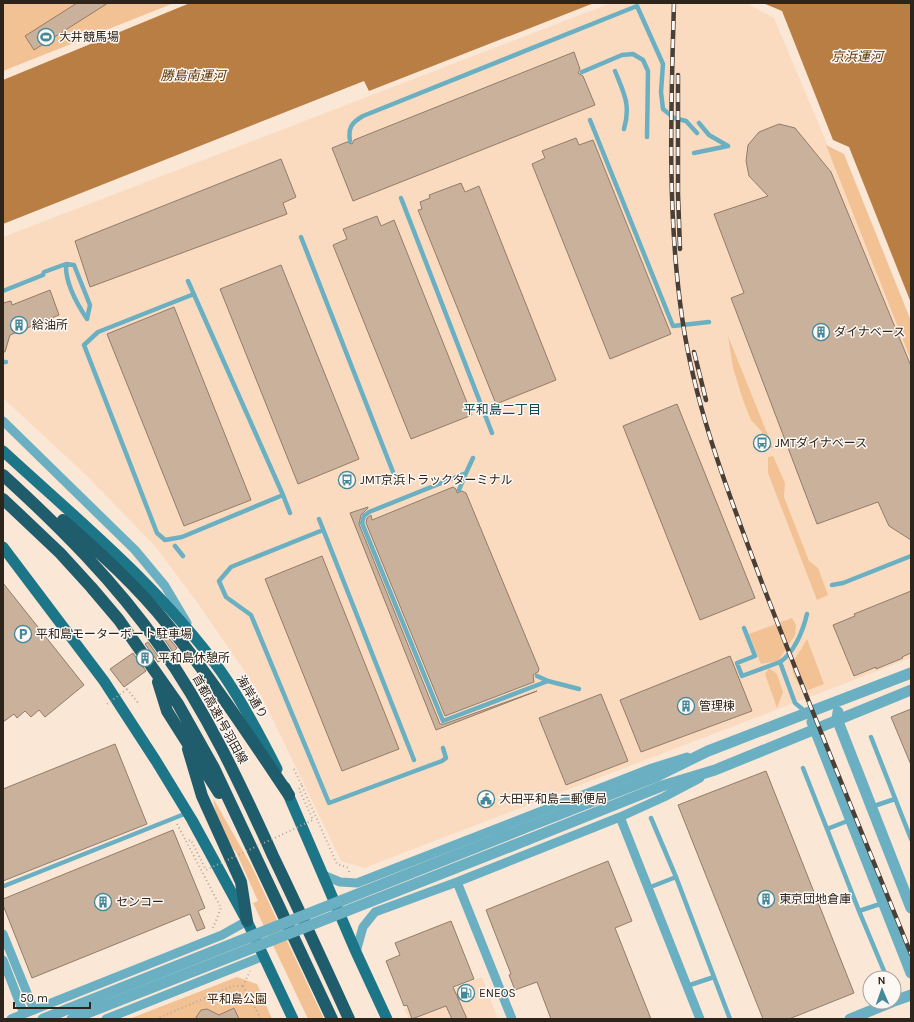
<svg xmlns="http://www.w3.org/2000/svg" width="914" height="1022" viewBox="0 0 914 1022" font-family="Karla,'Noto Sans JP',sans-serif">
<rect width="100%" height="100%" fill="#fbe7d6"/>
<path fill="#fadbc0" d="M611,3H746L774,18L911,343V658L364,868L341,861L261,695L199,605L155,546L85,474L3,398V237Z
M482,977L498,1019H409L404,1009Z"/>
<path fill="#f2c194" d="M3,3H174L3,71Z
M826,145L844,154L911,321V360Z
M728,336L773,448H768L762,432L751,420L744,403L733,368Z
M773,456L785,483L784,497L809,561L818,568L828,595L817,600L768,473V457Z
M792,618L796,625L795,635L778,661L761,664L749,634Z
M807,639L824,684L803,692C786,663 791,667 807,639Z
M769,668L777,674L783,692L777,708L765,674Z
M213,798L251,865L324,1019H308L253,903L258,901L236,852C224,839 215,815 213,798Z
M237,977L257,984L272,1019H129Z"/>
<path fill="#b97e44" d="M190,3H594L369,91L364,81L3,224V80Z
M763,3H911V303L849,147L833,140L782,11Z"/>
<path fill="#c9b19c" stroke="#937c68" d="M77,3H108L34,50L25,36Z
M574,52L580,69L578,73L583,76L595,105L353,201L332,148L347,142L352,144L354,140Z
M779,124L795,128L831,172L911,366V540L889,526L878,502L817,524L731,298L744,293L714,214L768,196L749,176L746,161L748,145L759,132Z
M576,138L579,145L593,140L671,334L610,359L532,164L545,158L542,151Z
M281,159L296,197L283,203L287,214L90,287L75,241Z
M461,183L465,192L479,186L556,380L496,404L418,210L422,209L420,202L430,198L429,195Z
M377,216L381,226L394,220L472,415L411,439L333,245L347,239L343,229Z
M281,265L359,459L298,484L220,289Z
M50,290L59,315L10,335L5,352H3V303L11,301L12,305Z
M174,307L251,500L184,526L107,334Z
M677,404L755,598L700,620L623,426Z
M453,487L456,489L457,493L462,491L466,493L539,669L538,672L533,675L534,682L445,716L366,523L367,518L371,515L372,520Z
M368,507V508L361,515L359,524L440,724H444L537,691L436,730L350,513Z
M322,556L399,749L342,771L265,579Z
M3,583L84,685L45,717L39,710L31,717L25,711L17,718L14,714L3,722Z
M911,591V653L902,657L903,658L876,669V667L854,676L833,625L855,616L854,614Z
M163,631L177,648L173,652L160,633Z
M148,642L161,660L158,662L145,644Z
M133,653L146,671L124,687L110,669Z
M730,656L752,711L641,752L620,700Z
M601,694L628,761L566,785L539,718Z
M911,709V765L891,717Z
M115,744L147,824L3,881V789Z
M766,771L854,993L789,1019H763L678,805Z
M173,830L205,908L198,911L205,928L197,931L190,914L32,978L3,905V899Z
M608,861L632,921L615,928L651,1019H551L537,982L515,990L509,975L511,974L486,910Z
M451,921L474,979L453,987L467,1019H452L446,1006L412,1019L407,1005L404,1006L386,961L400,955L395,943Z
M234,1008L239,1019H195L201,1010L207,1009L219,1015Z"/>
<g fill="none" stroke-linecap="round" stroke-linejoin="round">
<path stroke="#b9a89a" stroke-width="2" stroke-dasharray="1 3" stroke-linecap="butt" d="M127,689L139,704
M294,769L302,786
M177,824L186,841
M349,872V868
M243,986L250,971
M243,986L261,1019
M156,1019L233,986H243"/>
<path stroke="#6bb0c2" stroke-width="4.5" d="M615,71C624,93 631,105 624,129
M582,72L622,55L633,54L643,60L648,71L647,137
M590,120L673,326L709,322
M699,123L709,135L728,146
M350,141C348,128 351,123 363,116L637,6L663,64L661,92L663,109L674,118L686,121L697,133
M694,153L728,146
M401,198L492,433
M301,237L393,472
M66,264C65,282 77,304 87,319
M188,281L283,495
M3,291L43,275L44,272L66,264L74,265L90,305L87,319
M194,294L98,332L84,345L157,533L165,540L182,537L283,495L290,513
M3,362H6
M473,458L466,473L369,512L364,516L362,523L443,721L548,681L579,689
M459,490L466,473
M319,519L414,760
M323,530L231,567L219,581L226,597L251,615L329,803L442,761L446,758L443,748
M175,546L183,556
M832,585L843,583L911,556
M744,628L755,656L737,663L742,676L780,662
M537,676L548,681
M806,712L795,703L780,662C794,653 803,631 807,614
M871,737L911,839
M803,768L827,829
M871,807L895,799
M651,818L676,877
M850,820L827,829L859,911
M4,886L187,813
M648,888L676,877L730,1019
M883,903L859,911L887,978
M687,986L714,977"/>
<path stroke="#6bb0c2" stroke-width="9" d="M3,421L135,550L165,586L187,623
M620,817L700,1019
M323,875L340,882L357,883L652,768L687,757
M457,882L512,1019
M3,934L34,1010
M356,952L363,927L375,912L457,882L620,817L664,797L700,778
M3,960L24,1014
M11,1019L222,935L247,921
M106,1019L264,956"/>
<path stroke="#6bb0c2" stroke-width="11" d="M838,712L837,719L911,908
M812,722L911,973
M522,829L655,777L708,751L911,673
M527,840L662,786L715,770L911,690
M894,1001L911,995
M43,1019L68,1009
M850,1019L892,1002"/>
<path stroke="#1d7588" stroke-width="11" d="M3,451C78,520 159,586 220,670C242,701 260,735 277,769
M3,547L104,681L156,761L192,820L247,921L293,1019
M285,787L356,952L387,1019"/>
<path stroke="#205d6c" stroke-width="12" d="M3,475C60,527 115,582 160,646C206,711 240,783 273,856C299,910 324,964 349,1019
M3,499L60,553L91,587L119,620L178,704L214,768L332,1019
M63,520C100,553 137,586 168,625C212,679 250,737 289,795
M158,682L167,711L219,793
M188,749L202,796L241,882L247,921"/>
<g stroke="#4a3f36" stroke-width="4.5">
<path id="rail" d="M674,3C671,108 667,213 682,317C695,409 730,497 762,583C810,708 861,830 911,954
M678,75V194L680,249
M694,352L706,400"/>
</g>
<use href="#rail" stroke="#fdf8f3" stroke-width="3" stroke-dasharray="9" stroke-linecap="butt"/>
<path stroke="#b9a89a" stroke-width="2" stroke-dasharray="1 3" stroke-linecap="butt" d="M107,704L127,689
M213,928L221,908L186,841L191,840L206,870L313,820L299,789L302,786L337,864L349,868"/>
<path stroke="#6bb0c2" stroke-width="11" d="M68,1009L522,829
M72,1019L527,840"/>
</g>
<defs>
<g id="stadium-ring" transform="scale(0.9)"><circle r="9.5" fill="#fdf8f3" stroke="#458899" stroke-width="1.5"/><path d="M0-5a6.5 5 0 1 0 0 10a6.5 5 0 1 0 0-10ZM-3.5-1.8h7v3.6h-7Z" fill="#458899"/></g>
<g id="building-ring" transform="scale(0.9)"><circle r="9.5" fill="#fdf8f3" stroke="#458899" stroke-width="1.5"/><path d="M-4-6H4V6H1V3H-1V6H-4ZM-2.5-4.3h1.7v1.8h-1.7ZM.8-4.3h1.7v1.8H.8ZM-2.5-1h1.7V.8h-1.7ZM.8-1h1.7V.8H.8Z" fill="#458899"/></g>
<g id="bus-ring" transform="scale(0.9)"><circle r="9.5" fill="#fdf8f3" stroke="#458899" stroke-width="1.5"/><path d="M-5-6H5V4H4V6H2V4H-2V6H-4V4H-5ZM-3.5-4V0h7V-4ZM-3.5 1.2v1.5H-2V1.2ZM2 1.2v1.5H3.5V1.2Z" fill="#458899"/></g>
<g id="parking-ring" transform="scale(0.9)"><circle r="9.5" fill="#fdf8f3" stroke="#458899" stroke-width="1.5"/><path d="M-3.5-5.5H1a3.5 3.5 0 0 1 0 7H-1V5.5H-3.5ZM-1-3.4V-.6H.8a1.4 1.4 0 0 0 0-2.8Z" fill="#458899"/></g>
<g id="civic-ring" transform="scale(0.9)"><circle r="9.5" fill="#fdf8f3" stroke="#458899" stroke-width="1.5"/><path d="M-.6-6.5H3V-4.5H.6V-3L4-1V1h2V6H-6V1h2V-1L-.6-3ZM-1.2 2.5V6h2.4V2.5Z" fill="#458899"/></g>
<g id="fuel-ring" transform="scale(0.9)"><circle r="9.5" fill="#fdf8f3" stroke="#458899" stroke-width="1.5"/><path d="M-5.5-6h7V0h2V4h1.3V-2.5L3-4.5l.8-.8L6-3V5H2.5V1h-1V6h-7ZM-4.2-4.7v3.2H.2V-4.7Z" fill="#458899"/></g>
</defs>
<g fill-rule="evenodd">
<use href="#stadium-ring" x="46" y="37"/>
<use href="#building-ring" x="19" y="325"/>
<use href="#building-ring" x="821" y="332"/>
<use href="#bus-ring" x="762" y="443"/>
<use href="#bus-ring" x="347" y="480"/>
<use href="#parking-ring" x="23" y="634"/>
<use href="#building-ring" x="145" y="658"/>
<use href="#building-ring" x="686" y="706"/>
<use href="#civic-ring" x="486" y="799"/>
<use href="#building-ring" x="766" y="899"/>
<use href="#building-ring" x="103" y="902"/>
<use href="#fuel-ring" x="466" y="993"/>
</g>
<g text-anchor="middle" stroke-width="3" stroke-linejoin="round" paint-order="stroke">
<g font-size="12" fill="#2d241c" stroke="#fdf8f3" text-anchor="start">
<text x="59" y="41">大井競馬場</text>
<text x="32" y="329">給油所</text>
<text x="834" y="336">ダイナベース</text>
<text x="775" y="447">JMTダイナベース</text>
<text x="360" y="484">JMT京浜トラックターミナル</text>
<text x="36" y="638">平和島モーターボート駐車場</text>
<text x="158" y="662">平和島休憩所</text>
<text x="699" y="710">管理棟</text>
<text x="499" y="803">大田平和島二郵便局</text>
<text x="779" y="903">東京団地倉庫</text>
<text x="116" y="906">センコー</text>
<text x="479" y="997">ENEOS</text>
</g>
<g font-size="12" fill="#2d241c" stroke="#fdf8f3">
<text transform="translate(252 697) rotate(59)" y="4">海岸通り</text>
<text transform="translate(220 719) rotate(61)" y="4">首都高速1号羽田線</text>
</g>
<g font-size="12" fill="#3d240a" stroke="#fdf8f3">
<text x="237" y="1003">平和島公園</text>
</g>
<g font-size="13" font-style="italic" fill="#5d3505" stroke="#fdf8f3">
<text x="857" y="61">京浜運河</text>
<text x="193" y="80">勝島南運河</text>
</g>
<g font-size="13" fill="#104956" stroke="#fdf8f3">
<text x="502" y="414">平和島二丁目</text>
</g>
</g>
<rect width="914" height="1022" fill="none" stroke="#2d241c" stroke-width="8"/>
<g transform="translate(882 990) rotate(358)"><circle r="19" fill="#fdf8f3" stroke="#aaa39d"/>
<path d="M0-3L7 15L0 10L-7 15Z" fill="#458899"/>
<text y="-6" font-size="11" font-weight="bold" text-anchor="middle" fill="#2d241c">N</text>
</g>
<path d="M14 1002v6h76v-6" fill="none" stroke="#2d241c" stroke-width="2"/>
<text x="20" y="1002" font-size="12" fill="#2d241c" stroke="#fdf8f3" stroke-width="3" paint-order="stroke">50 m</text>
</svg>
